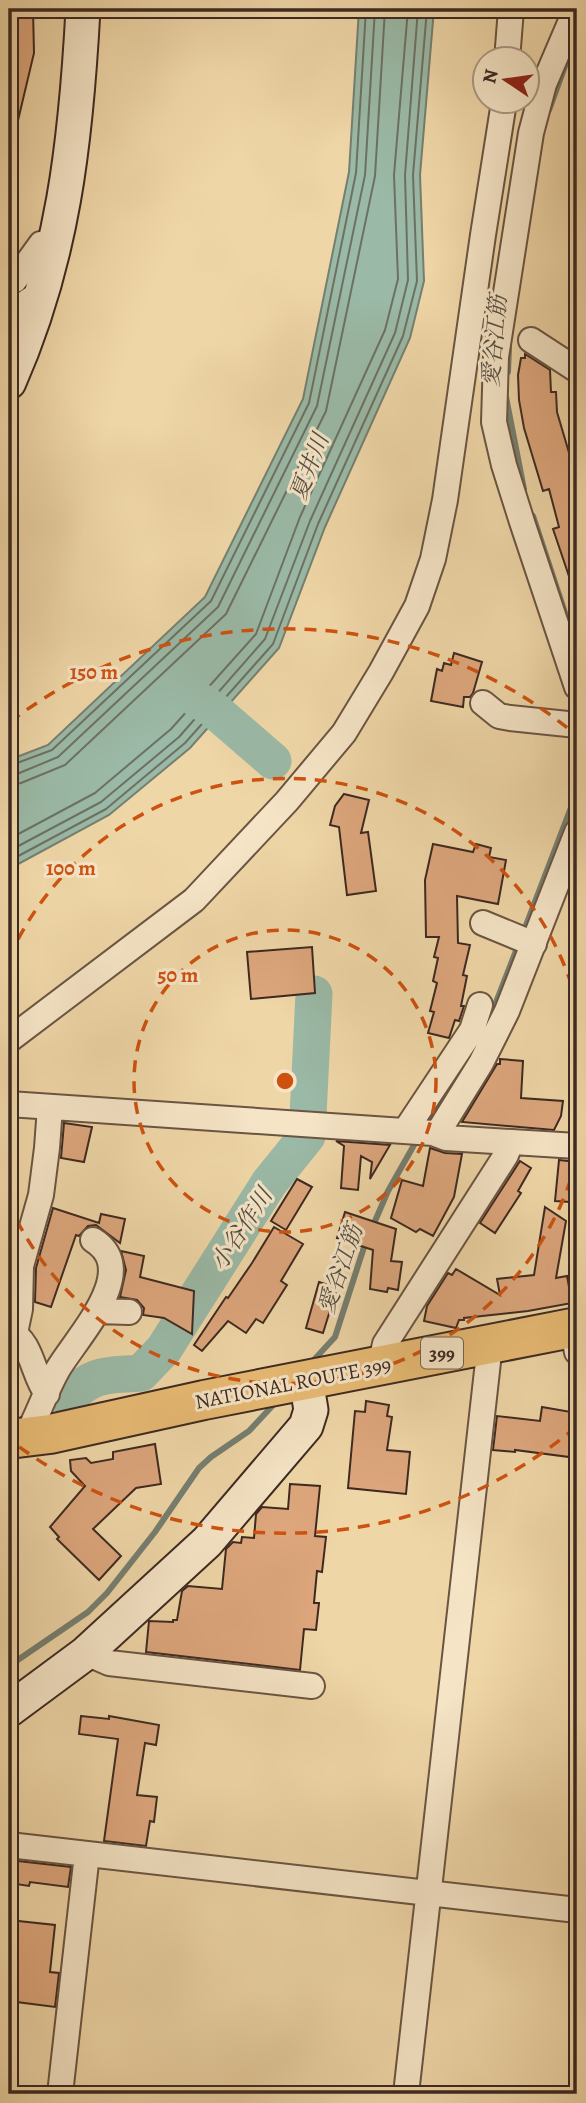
<svg xmlns="http://www.w3.org/2000/svg" width="586" height="2103" viewBox="0 0 586 2103" font-family="Alegreya,'Noto Serif JP',serif">
<rect width="100%" height="100%" fill="#efd6a7"/>
<filter id="stains"><feTurbulence type="fractalNoise" baseFrequency=".00286" numOctaves="4"/><feColorMatrix values="0 0 0 0 .2 0 0 0 0 .09 0 0 0 0 .02 0 0 0 .5 -.17"/></filter>
<radialGradient id="worn" r=".72"><stop offset=".6" stop-color="#630" stop-opacity="0"/><stop offset="1" stop-color="#630" stop-opacity=".3"/></radialGradient>
<path fill="#9ab9a6" stroke="#757f71" stroke-width="2" d="M359,9H434L420,175L424,281L410,338L325,527L279,648L190,748L109,815L9,869V760L48,745L205,597L303,399L349,172Z"/>
<g fill="none" stroke-linecap="round" stroke-linejoin="round">
<path stroke="#6c7164" stroke-width="2" d="M9,766L52,750L211,601L309,403L356,173L366,9
M9,775L17,774L58,757L218,607L317,406L365,175L375,9
M9,785L21,783L65,765L226,614L326,411L375,176L385,9
M9,839L95,793L171,729L256,634L300,517L385,330L398,279L394,175L408,9
M9,851L101,802L179,737L265,639L310,521L395,333L408,280L405,175L418,9
M9,861L106,809L185,743L273,644L318,524L403,336L417,281L413,175L427,9"/>
<path stroke="#757f71" stroke-width="6" d="M549,110L568,58
M508,372L509,348
M506,397L524,489
M533,516L568,622
M523,933L577,792
M486,1028L519,943
M426,1126L445,1098
M372,1228L388,1191L418,1138
M311,1363L335,1337L366,1241
M9,1666L88,1612L107,1593L155,1532L199,1468L211,1457L249,1431L276,1402"/>
<path stroke="#9ab9a6" stroke-width="37" d="M178,687L214,710L273,761
M68,1398C95,1372 106,1376 141,1373L164,1349L269,1183L307,1136L314,994"/>
</g>
<path fill="#dda67c" stroke="#3d2921" stroke-width="2" d="M9,9H33L34,53L15,133H9Z
M525,354L550,370L551,392H556L557,412L570,456L577,454V591H574L553,529L559,527L549,489L543,491L524,428L519,400L518,375L521,358H525Z
M454,653L482,662L473,693L470,697H464L463,707L431,701L437,669L442,671L444,663L451,665Z
M344,794L369,800L361,833L368,832L376,891L347,895L339,827L330,825L335,806Z
M433,844L473,852L476,844L491,848L489,857L506,860L498,904L457,896L458,943L470,945L463,975L467,976L461,1006H464L459,1021L455,1020L449,1038L428,1033L434,1012L430,1011L437,983L433,981L438,958L434,957L439,937H426L425,880Z
M312,947L315,993L251,999L247,952Z
M500,1059L523,1061L521,1098L563,1101L561,1116L554,1130L462,1122L497,1064H500Z
M64,1123L92,1127L84,1162L61,1158Z
M336,1141L390,1145L370,1179L372,1162L361,1156L358,1190L341,1188L344,1146Z
M430,1148L445,1153L462,1154L454,1197L433,1236L420,1229L416,1232L391,1218L402,1180L423,1186Z
M559,1160L577,1162V1201L570,1200V1202L555,1201Z
M520,1161L531,1168L518,1191L521,1193L495,1233L480,1223Z
M297,1179L312,1187L286,1230L271,1221Z
M545,1207L566,1221L556,1278L567,1276L572,1303L528,1311L464,1318V1320H459L456,1328L424,1321L427,1306L448,1273L452,1275L456,1269L500,1295L497,1279L534,1275Z
M53,1208L99,1223L101,1214L125,1219L120,1243L96,1225L88,1226L79,1236L76,1235L51,1307L35,1302L36,1268Z
M345,1212L396,1229L391,1261L402,1262L398,1290L388,1288L387,1292L370,1289L373,1250L337,1238Z
M274,1227L303,1244L281,1281L287,1285L263,1323L256,1319L246,1333L228,1321L202,1351L194,1345L226,1297L228,1298L252,1263Z
M121,1251L144,1256L140,1277L194,1291L192,1334L164,1318L143,1315L144,1308L137,1300L120,1297L126,1270Z
M319,1282L337,1288L323,1333L306,1328Z
M366,1401L389,1405L387,1416L392,1417L387,1450L410,1452L406,1494L348,1488L355,1411L365,1412Z
M542,1407L577,1413V1458L515,1450V1452L493,1450L497,1416L540,1421Z
M155,1444L161,1484L136,1488L93,1529L121,1556L99,1580L57,1539L59,1537L50,1527L85,1486L71,1471L70,1460L86,1458L91,1463L113,1459V1452Z
M290,1484L320,1486L315,1536L326,1537L322,1572L317,1571L314,1603H319L316,1630L304,1629L300,1670L146,1652L149,1621L173,1622V1620H177L182,1591L188,1586L222,1589L226,1549L233,1542L241,1543L242,1537L254,1538L256,1514L262,1507L288,1509Z
M81,1716L109,1719V1716L159,1725L156,1745L145,1743L137,1795L157,1797L154,1822L150,1821L146,1846L104,1841L118,1739L79,1734Z
M9,1860L71,1867L68,1887L30,1882L29,1886L9,1883Z
M9,1920L55,1925L50,1972L59,1973L55,2007L9,2001Z"/>
<g fill="none" stroke-linecap="round" stroke-linejoin="round">
<g stroke="#6a5442" stroke-width="28">
<path id="street" d="M576,9L544,84L531,133L496,357L494,422L504,465L523,525L577,687
M507,60L511,9
M15,280L41,244L56,242
M9,315L31,299L42,296
M531,340L577,370
M483,703L499,716L510,718L577,725
M483,923L534,944
M9,1040L194,900L287,801L344,733L381,672L417,606L433,559L445,500L483,235L504,102
M9,1104L433,1133L446,1138L577,1146
M405,1131L472,1030L480,1005
M437,1134L481,1063L507,1011L577,832
M97,1311L129,1312
M572,1328L577,1352
M9,1330C33,1343 32,1374 47,1394
M15,1333L20,1309L21,1266L41,1195L47,1148L50,1107
M380,1366L385,1344L506,1155L511,1142
M26,1437C38,1415 46,1390 58,1369C77,1337 142,1270 93,1240
M86,1653L109,1663L312,1686
M9,1845L577,1910
M60,2094L87,1854
M406,2094L490,1344"/>
</g>
<g stroke="#3d2921" stroke-width="37">
<path id="secondary" d="M9,382C63,260 76,141 83,9
M9,1710L86,1653L207,1542L306,1426L311,1410L306,1380"/>
</g>
<g stroke="#3d2921" stroke-width="42">
<path id="highway" d="M9,1439L50,1434L204,1400L577,1327"/>
</g>
<use href="#street" stroke="#f5e4c6" stroke-width="24"/>
<use href="#secondary" stroke="#f5e4c6" stroke-width="33"/>
<use href="#highway" stroke="#e8bb74" stroke-width="38"/>
</g>
<g fill="none" stroke="#ce520f" stroke-width="3.5" stroke-dasharray="12 9">
<circle cx="285" cy="1081" r="151"/>
<path d="M577 1159A302 302 0 0 1 9 1204M9 958A302 302 0 0 1 577 1003"/>
<path d="M576 1427A452 452 0 0 1 10 1440M10 722A452 452 0 0 1 576 735"/>
</g>
<g text-anchor="middle" stroke-width="6" stroke-linejoin="round" paint-order="stroke">
<rect fill="#f5e4c6" stroke="#746152" stroke-width="2" x="421" y="1337.5" width="42" height="31" rx="5"/>
<g font-size="19" font-weight="bold" fill="#3d2921">
<text x="442" y="1360">399</text>
</g>
<g font-size="21" fill="#3d2921" stroke="#f5e4c6">
<text transform="translate(293 1383) rotate(-11)" y="7">NATIONAL ROUTE 399</text>
</g>
<g font-size="23" font-style="italic" fill="#544d42" stroke="#f5e4c6">
<text transform="translate(494 341) rotate(-85)" y="8">愛谷江筋</text>
<text transform="translate(309 467) rotate(-69)" y="8">夏井川</text>
<text transform="translate(241 1229) rotate(-57)" y="8">小谷作川</text>
<text transform="translate(340 1269) rotate(-71)" y="8">愛谷江筋</text>
</g>
</g>
<circle cx="285" cy="1081" r="10" fill="#ce520f" stroke="#f5e4c6" stroke-width="3.5"/>
<g font-size="21" text-anchor="middle" font-weight="bold" fill="#ce520f" stroke="#f5e4c6" stroke-width="6" stroke-linejoin="round" paint-order="stroke">
<text x="94" y="679">150 m</text>
<text x="71" y="875">100 m</text>
<text x="178" y="982">50 m</text>
</g>
<rect width="586" height="2103" fill="none" stroke="#efd6a7" stroke-width="35"/>
<rect x="10" y="10" width="565" height="2082" fill="none" stroke="#3d2921" stroke-width="3.5"/>
<rect x="18" y="18" width="551" height="2068" fill="none" stroke="#3d2921" stroke-width="2"/>
<g transform="translate(506 80) rotate(283)"><circle r="33" fill="#f5e4c6" stroke="#ab9984" stroke-width="2"/>
<path d="M0-5L12 26L0 18L-12 26Z" fill="#8f2418"/>
<text y="-10" font-size="19" font-weight="bold" text-anchor="middle" fill="#3d2921">N</text>
</g>
<rect width="100%" height="100%" filter="url(#stains)"/>
<rect width="100%" height="100%" fill="url(#worn)"/>
</svg>
